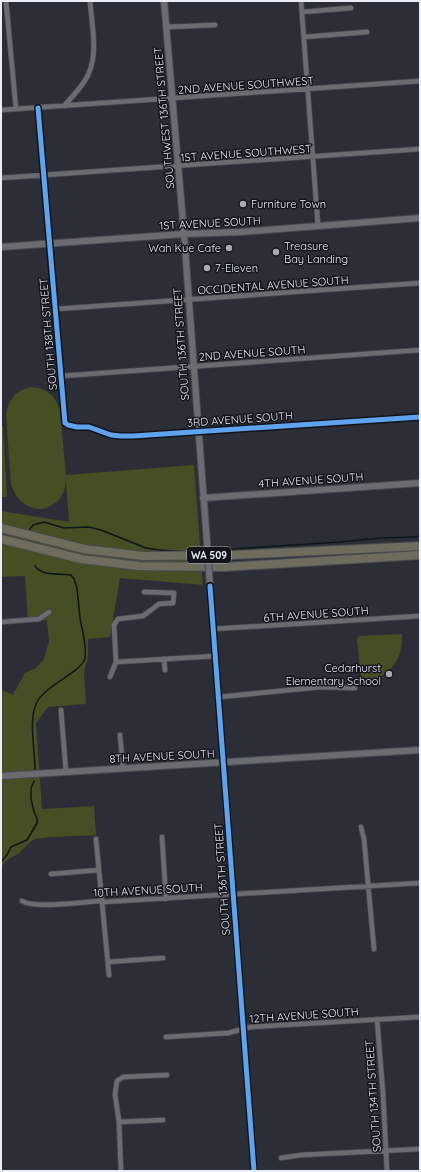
<svg xmlns="http://www.w3.org/2000/svg" width="421" height="1172" viewBox="0 0 421 1172" font-family="Quicksand,sans-serif">
<rect width="100%" height="100%" fill="#2c2e37"/>
<path fill="#464e23" d="M31,387C47,388 56,396 60,411L66,475L194,465L203,585L120,578L110,637L88,639V657L84,672L86,704L48,707L36,723L42,809L94,806L96,835C85,836 40,836 33,840C27,844 24,849 19,853C12,858 4,859 1,869V783L2,782L1,690H3L13,695L25,673L36,668L44,659L49,641L47,620L28,621L25,576L1,577V511L69,522L66,481C65,487 64,493 60,498C43,519 17,507 11,484L6,415C8,399 16,390 31,387Z
M1,425L3,426L7,497H1Z
M402,634C404,660 387,681 361,682L357,639L359,636Z"/>
<g fill="none" stroke-linecap="round" stroke-linejoin="round">
<path stroke="#0b171b" stroke-width="1.5" d="M30,529L33,525L44,522L64,528L89,527L101,530L146,548L159,550L189,552
M221,551L231,549L339,542L380,538L414,537L420,536
M35,769C35,750 28,719 37,702C46,685 83,671 85,658C87,645 82,630 80,618C79,608 78,598 77,588L74,579L71,575C60,573 43,577 35,566
M1,862L7,855L11,847L27,840L37,823V818L34,812L31,799V788L34,781"/>
<g stroke="#484a51" stroke-width="6">
<path id="street" d="M6,1L16,109
M301,1L318,226
M302,12L351,8
M166,27L215,25
M304,37L367,32
M64,106C71,98 78,91 84,82C100,59 92,28 90,1
M38,108L65,423L68,425L77,427H89L111,435L121,436H133L420,417
M1,110L420,81
M1,178L420,149
M56,309L420,283
M61,376L420,350
M1,622L39,619L49,612
M213,629L420,616
M164,659L165,670
M116,662L216,656
M110,677L116,662L114,625L118,619L143,616L159,604L173,603L174,593L144,592
M219,697L321,687L355,688
M61,710L66,772
M120,735L123,768
M361,827L364,839L374,949
M162,837L166,899
M96,839L109,975
M51,874L99,870
M22,901C34,909 82,902 98,901L103,902L420,883
M108,962L163,958
M377,1019L383,1093L387,1171
M166,1037L228,1033L251,1027L420,1017
M119,1122L163,1120
M281,1158L301,1155L420,1149
M121,1171L119,1122L115,1094L117,1081L123,1077L167,1075"/>
</g>
<g stroke="#484a51" stroke-width="8">
<path id="secondary" d="M164,1L184,234L207,543
M1,247L184,234L241,232L420,218
M203,498L420,483
M210,586L254,1171
M1,776L420,750"/>
</g>
<g stroke="#484a51" stroke-width="10">
<path id="highway" d="M1,528L84,549L143,556L234,555L420,546
M1,539L81,559L139,566L225,567L420,555"/>
</g>
<use href="#street" stroke="#6a6c72" stroke-width="4.5"/>
<use href="#secondary" stroke="#6a6c72" stroke-width="6"/>
<use href="#highway" stroke="#6e6c5d" stroke-width="8"/>
<g stroke="#484a51" stroke-width="8" stroke-linecap="butt">
<path id="secondary-bridge" d="M207,543L210,586"/>
</g>
<use href="#secondary-bridge" stroke="#6a6c72" stroke-width="6"/>
<g stroke="#12141b" stroke-width="8">
<path id="cycleway" d="M38,108L65,423L68,425L77,427H89L111,435L121,436H133L420,417
M210,586L254,1171"/>
</g>
<use href="#cycleway" stroke="#60a3ed" stroke-width="5"/>
</g>
<g fill="#a7aab4" stroke="#12141b" stroke-width="1.5">
<circle cx="243" cy="204" r="4"/>
<circle cx="229" cy="248" r="4"/>
<circle cx="276" cy="252" r="4"/>
<circle cx="207" cy="268" r="4"/>
<circle cx="389" cy="674" r="4"/>
</g>
<g text-anchor="middle" stroke-width="3" stroke-linejoin="round" paint-order="stroke">
<rect fill="#12141b" stroke="#a8acb5" stroke-width="1" x="187" y="547" width="44" height="16" rx="3"/>
<g font-size="10" font-weight="bold" fill="#e9edf7">
<text x="209" y="559">WA 509</text>
</g>
<g font-size="11" fill="#e9edf7" stroke="#12141b">
<text transform="translate(246 85) rotate(-4)" y="4">2ND AVENUE SOUTHWEST</text>
<text transform="translate(164 118) rotate(-95)" y="4">SOUTHWEST 136TH STREET</text>
<text transform="translate(246 153) rotate(-4)" y="4">1ST AVENUE SOUTHWEST</text>
<text transform="translate(210 223) rotate(-3)" y="4">1ST AVENUE SOUTH</text>
<text transform="translate(273 285) rotate(-4)" y="4">OCCIDENTAL AVENUE SOUTH</text>
<text transform="translate(48 334) rotate(-95)" y="4">SOUTH 138TH STREET</text>
<text transform="translate(181 344) rotate(-94)" y="4">SOUTH 136TH STREET</text>
<text transform="translate(252 353) rotate(-4)" y="4">2ND AVENUE SOUTH</text>
<text transform="translate(240 419) rotate(-4)" y="4">3RD AVENUE SOUTH</text>
<text transform="translate(311 480) rotate(-4)" y="4">4TH AVENUE SOUTH</text>
<text transform="translate(316 614) rotate(-4)" y="4">6TH AVENUE SOUTH</text>
<text transform="translate(162 756) rotate(-3)" y="4">8TH AVENUE SOUTH</text>
<text transform="translate(222 879) rotate(-94)" y="4">SOUTH 136TH STREET</text>
<text transform="translate(148 890) rotate(-3)" y="4">10TH AVENUE SOUTH</text>
<text transform="translate(304 1015) rotate(-4)" y="4">12TH AVENUE SOUTH</text>
<text transform="translate(373 1096) rotate(-94)" y="4">SOUTH 134TH STREET</text>
</g>
<g font-size="11" fill="#e9edf7" stroke="#12141b" text-anchor="start">
<text x="251" y="208">Furniture Town</text>
<text x="284" y="250">Treasure<tspan x="284" dy="13">Bay Landing</tspan></text>
<text x="221" y="252" text-anchor="end">Wah Kue Cafe</text>
<text x="215" y="272">7-Eleven</text>
<text x="381" y="672" text-anchor="end">Cedarhurst<tspan x="381" dy="13">Elementary School</tspan></text>
</g>
</g>
<rect width="421" height="1172" fill="none" stroke="#e9edf7" stroke-width="4"/>
</svg>
